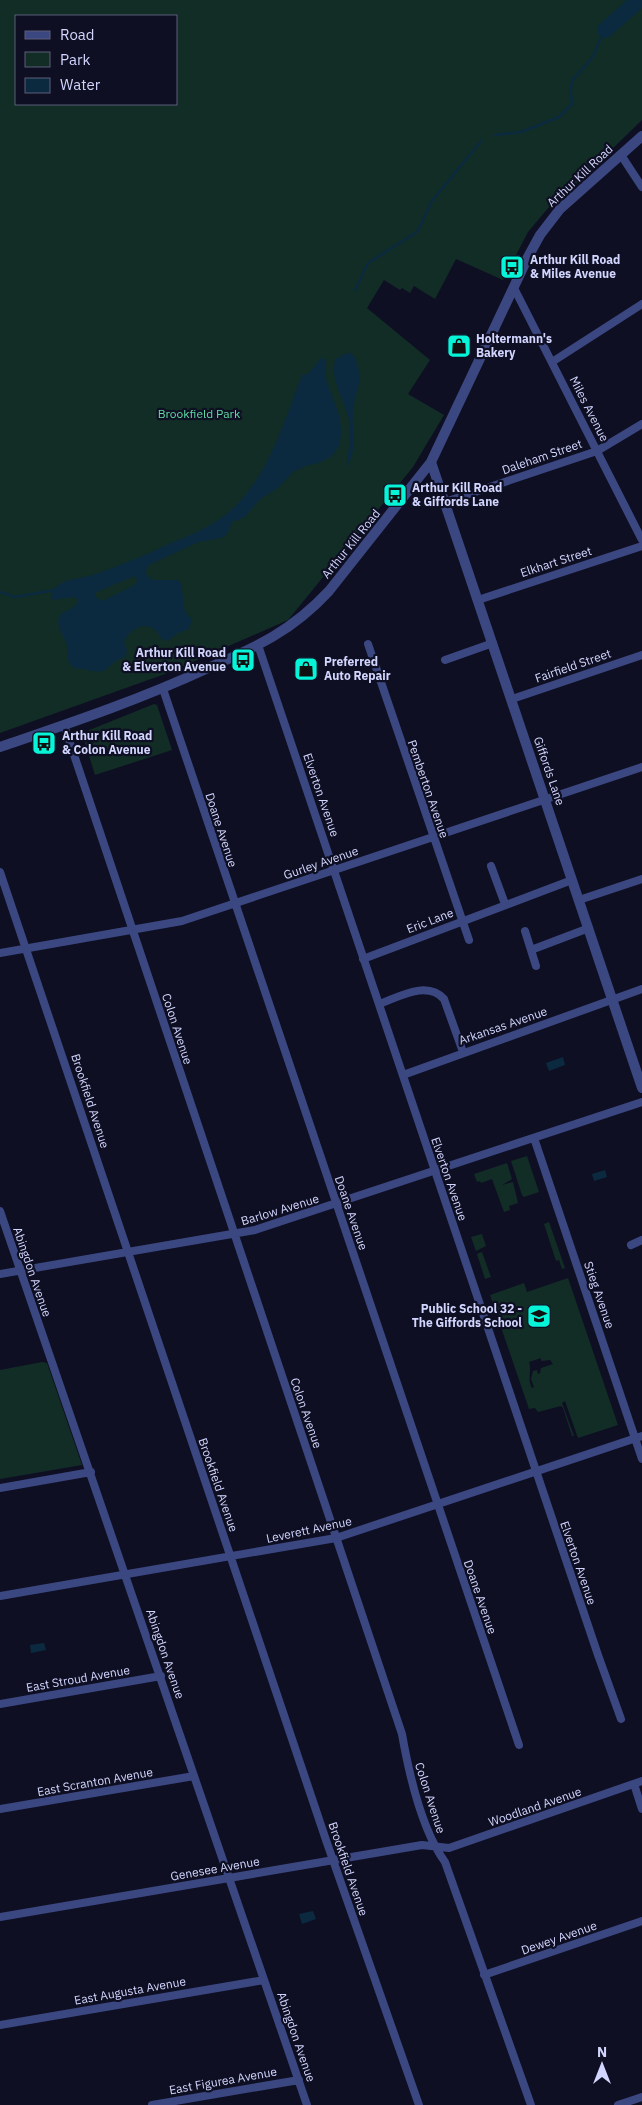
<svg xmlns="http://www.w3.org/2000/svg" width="642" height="2105" viewBox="0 0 642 2105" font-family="'IBM Plex Sans',sans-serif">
<rect width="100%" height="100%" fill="#0f0f23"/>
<path fill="#122d26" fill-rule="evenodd" d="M0,0H642V120L575,185L549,207L528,232L503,280L456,259L435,299L414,286L410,293L402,288L400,290L384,280L367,308L430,360L408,394L444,415L413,467L288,620L165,674L0,733ZM16,16H176V104H16Z
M154,704L157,705L172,750L95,775L82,733Z
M527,1156L539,1192L524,1197L522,1195L511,1161Z
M507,1163L512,1179L502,1185L513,1182L518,1203L509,1206L510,1210L504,1212L492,1179L481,1183L480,1181L477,1182L474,1174Z
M549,1222L565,1268L562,1269L559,1260L556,1261L544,1224Z
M482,1234L486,1246L476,1251L471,1237Z
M482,1252L491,1277L485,1279L477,1254Z
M568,1278L618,1425L578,1438L565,1401L562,1403L574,1436H572L563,1408L561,1406L538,1412L535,1408L529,1409L490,1295L524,1283L527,1292ZM541,1358V1361L550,1360L553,1364L541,1368L540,1373L538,1374L537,1370L533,1371L531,1379L534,1387L532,1388C527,1379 532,1371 529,1362Z
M42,1362L47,1363L82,1465L0,1479V1370Z"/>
<path fill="#0b2a40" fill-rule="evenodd" d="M347,353L353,354C366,381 356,386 353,411C351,430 359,451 346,467C349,453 351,435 349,420C346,401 328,379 336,359Z
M321,358L326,360V379L340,418L341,434L339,446L332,456L321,462L306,466L293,472L278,488L260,499L245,517L232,522L227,534L221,538L198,542L149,565L145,573L152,580H178L181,584L185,612L192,620L189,629L178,633L167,641C160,640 160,635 155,630C144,620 128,631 124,642L127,650L125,657C103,664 113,677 84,669C78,668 74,670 70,664C66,658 69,650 66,642C62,632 54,624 61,614L74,607L78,602L77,598L74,597L52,600L51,596C53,591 55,587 60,584C70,578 85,578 96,574C121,565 143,556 167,545C188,536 212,527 230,511C269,477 284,421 302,375L308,374ZM135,576L138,581L133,586L102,601L95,596L96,592Z
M563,1057L565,1065L549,1071L546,1063Z
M605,1170L607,1177L594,1181L592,1174Z
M44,1643L46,1650L31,1653L30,1645Z
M313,1911L316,1919L302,1924L299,1914Z"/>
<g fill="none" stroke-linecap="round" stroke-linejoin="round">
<path stroke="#0b2a40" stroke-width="2.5" d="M495,135L521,132L559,117L572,104C568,74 575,80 591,59C597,51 599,39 605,30
M355,290L368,263L417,232L432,201L481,141
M0,592L15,597L55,590"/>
<path stroke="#0b2a40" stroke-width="16" d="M605,30L639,0"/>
<path stroke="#3b4781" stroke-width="8" d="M621,155L642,187
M514,288L642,540
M552,362L642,304
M445,502L597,451L642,424
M478,600L642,546
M368,644L469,940
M258,645L598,1655L621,1719
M445,660L493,643
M163,689L519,1745
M512,699L642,655
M64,725L402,1734C409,1774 421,1829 445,1862L531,2105
M491,866L505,904
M0,872L327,1843L419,2105
M579,900L642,879
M525,931L536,966
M531,950L589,928
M0,953L182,921L642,767
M363,959L572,880
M379,1004C399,997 427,980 444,999L463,1052
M403,1075L642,989
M534,1138L642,1459
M0,1211L307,2105
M631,1245L642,1240
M0,1274L255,1230L642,1102
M0,1488L91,1472
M0,1596L336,1538L642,1436
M0,1704L161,1676
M634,1784L642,1809
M0,1809L194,1776
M0,1917L422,1845L449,1848L642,1781
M484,1975L642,1921
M0,2025L264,1980
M152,2105L299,2080
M618,2105L642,2097"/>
<path stroke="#3b4781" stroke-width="10" d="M431,462L642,1088
M0,747C70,723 139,700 206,669C256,647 291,632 329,591L431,462L528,257L540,235L560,209L642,136"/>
</g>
<defs>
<g id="bus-square" transform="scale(1.25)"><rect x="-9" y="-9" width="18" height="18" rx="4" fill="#06f5d9" stroke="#0f0f23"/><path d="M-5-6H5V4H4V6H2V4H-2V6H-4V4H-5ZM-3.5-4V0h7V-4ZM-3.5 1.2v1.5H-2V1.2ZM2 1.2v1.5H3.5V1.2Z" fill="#111"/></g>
<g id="shop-square" transform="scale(1.25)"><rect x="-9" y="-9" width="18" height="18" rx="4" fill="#06f5d9" stroke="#0f0f23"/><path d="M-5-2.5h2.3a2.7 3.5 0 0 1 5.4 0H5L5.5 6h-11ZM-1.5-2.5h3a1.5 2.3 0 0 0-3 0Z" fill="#111"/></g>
<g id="school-square" transform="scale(1.25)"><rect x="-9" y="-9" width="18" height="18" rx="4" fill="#06f5d9" stroke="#0f0f23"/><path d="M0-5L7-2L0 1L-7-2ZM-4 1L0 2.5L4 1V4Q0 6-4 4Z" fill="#111"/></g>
</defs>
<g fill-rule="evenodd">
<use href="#bus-square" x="512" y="267"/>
<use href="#shop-square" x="459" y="346"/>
<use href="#bus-square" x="395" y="495"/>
<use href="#bus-square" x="243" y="660"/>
<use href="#shop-square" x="306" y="669"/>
<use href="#bus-square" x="44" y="743"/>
<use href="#school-square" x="539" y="1316"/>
</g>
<g text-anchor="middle" stroke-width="4.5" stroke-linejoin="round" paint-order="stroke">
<g font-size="12" fill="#d2d6fe" stroke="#0f0f23">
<text transform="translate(580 176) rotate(-43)" y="4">Arthur Kill Road</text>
<text transform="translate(589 409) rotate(63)" y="4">Miles Avenue</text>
<text transform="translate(542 457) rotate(-19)" y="4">Daleham Street</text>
<text transform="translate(351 544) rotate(-51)" y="4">Arthur Kill Road</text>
<text transform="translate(556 562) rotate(-18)" y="4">Elkhart Street</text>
<text transform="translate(573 666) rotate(-19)" y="4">Fairfield Street</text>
<text transform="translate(549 771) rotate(71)" y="4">Giffords Lane</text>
<text transform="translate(428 789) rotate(71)" y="4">Pemberton Avenue</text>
<text transform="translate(321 795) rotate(71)" y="4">Elverton Avenue</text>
<text transform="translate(221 830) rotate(72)" y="4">Doane Avenue</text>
<text transform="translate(321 863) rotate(-19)" y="4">Gurley Avenue</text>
<text transform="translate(430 921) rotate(-21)" y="4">Eric Lane</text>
<text transform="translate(503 1026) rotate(-19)" y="4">Arkansas Avenue</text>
<text transform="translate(177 1029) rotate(72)" y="4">Colon Avenue</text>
<text transform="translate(90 1101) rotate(72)" y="4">Brookfield Avenue</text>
<text transform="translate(449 1179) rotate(71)" y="4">Elverton Avenue</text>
<text transform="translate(280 1210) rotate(-17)" y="4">Barlow Avenue</text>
<text transform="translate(351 1213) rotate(71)" y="4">Doane Avenue</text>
<text transform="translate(32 1272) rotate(71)" y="4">Abingdon Avenue</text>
<text transform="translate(599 1295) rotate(71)" y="4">Stieg Avenue</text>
<text transform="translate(306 1413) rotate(71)" y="4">Colon Avenue</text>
<text transform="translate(218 1485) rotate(71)" y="4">Brookfield Avenue</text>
<text transform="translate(309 1530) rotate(-12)" y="4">Leverett Avenue</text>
<text transform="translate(578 1563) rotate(71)" y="4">Elverton Avenue</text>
<text transform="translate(480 1597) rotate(71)" y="4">Doane Avenue</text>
<text transform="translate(165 1654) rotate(71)" y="4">Abingdon Avenue</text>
<text transform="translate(78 1679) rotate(-10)" y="4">East Stroud Avenue</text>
<text transform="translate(95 1782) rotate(-10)" y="4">East Scranton Avenue</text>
<text transform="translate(430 1798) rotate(72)" y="4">Colon Avenue</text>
<text transform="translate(535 1807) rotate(-19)" y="4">Woodland Avenue</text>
<text transform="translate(215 1869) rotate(-10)" y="4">Genesee Avenue</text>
<text transform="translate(348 1869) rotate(71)" y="4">Brookfield Avenue</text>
<text transform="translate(559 1938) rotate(-19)" y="4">Dewey Avenue</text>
<text transform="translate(130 1991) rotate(-10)" y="4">East Augusta Avenue</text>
<text transform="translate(296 2037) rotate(71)" y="4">Abingdon Avenue</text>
<text transform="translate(223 2081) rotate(-10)" y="4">East Figurea Avenue</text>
</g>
<g font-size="12" font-weight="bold" fill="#d2d6fe" stroke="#0f0f23" text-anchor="start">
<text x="530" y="264">Arthur Kill Road<tspan x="530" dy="14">&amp; Miles Avenue</tspan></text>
<text x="476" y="343">Holtermann's<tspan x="476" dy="14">Bakery</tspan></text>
<text x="412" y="492">Arthur Kill Road<tspan x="412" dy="14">&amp; Giffords Lane</tspan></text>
<text x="226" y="657" text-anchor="end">Arthur Kill Road<tspan x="226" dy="14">&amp; Elverton Avenue</tspan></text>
<text x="324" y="666">Preferred<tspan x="324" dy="14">Auto Repair</tspan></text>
<text x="62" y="740">Arthur Kill Road<tspan x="62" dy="14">&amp; Colon Avenue</tspan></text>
<text x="522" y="1313" text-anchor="end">Public School 32 -<tspan x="522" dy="14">The Giffords School</tspan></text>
</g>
<g font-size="12" fill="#5fdca2" stroke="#0f0f23">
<text x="199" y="418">Brookfield Park</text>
</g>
</g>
<rect x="15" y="15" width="162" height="90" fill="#0f0f23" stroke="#5d5f7b"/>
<rect x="25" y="31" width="25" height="8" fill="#3b4781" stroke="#5d5f7b"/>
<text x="60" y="40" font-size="15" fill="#d2d6fe">Road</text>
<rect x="25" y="52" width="25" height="15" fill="#122d26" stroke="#5d5f7b"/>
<text x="60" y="65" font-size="15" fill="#d2d6fe">Park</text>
<rect x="25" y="78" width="25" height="15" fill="#0b2a40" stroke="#5d5f7b"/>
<text x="60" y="90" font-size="15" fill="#d2d6fe">Water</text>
<g transform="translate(602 2065)" stroke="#0f0f23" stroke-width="4" paint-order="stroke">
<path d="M0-4L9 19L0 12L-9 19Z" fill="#d2d6fe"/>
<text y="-8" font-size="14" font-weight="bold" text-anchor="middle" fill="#d2d6fe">N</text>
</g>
</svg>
